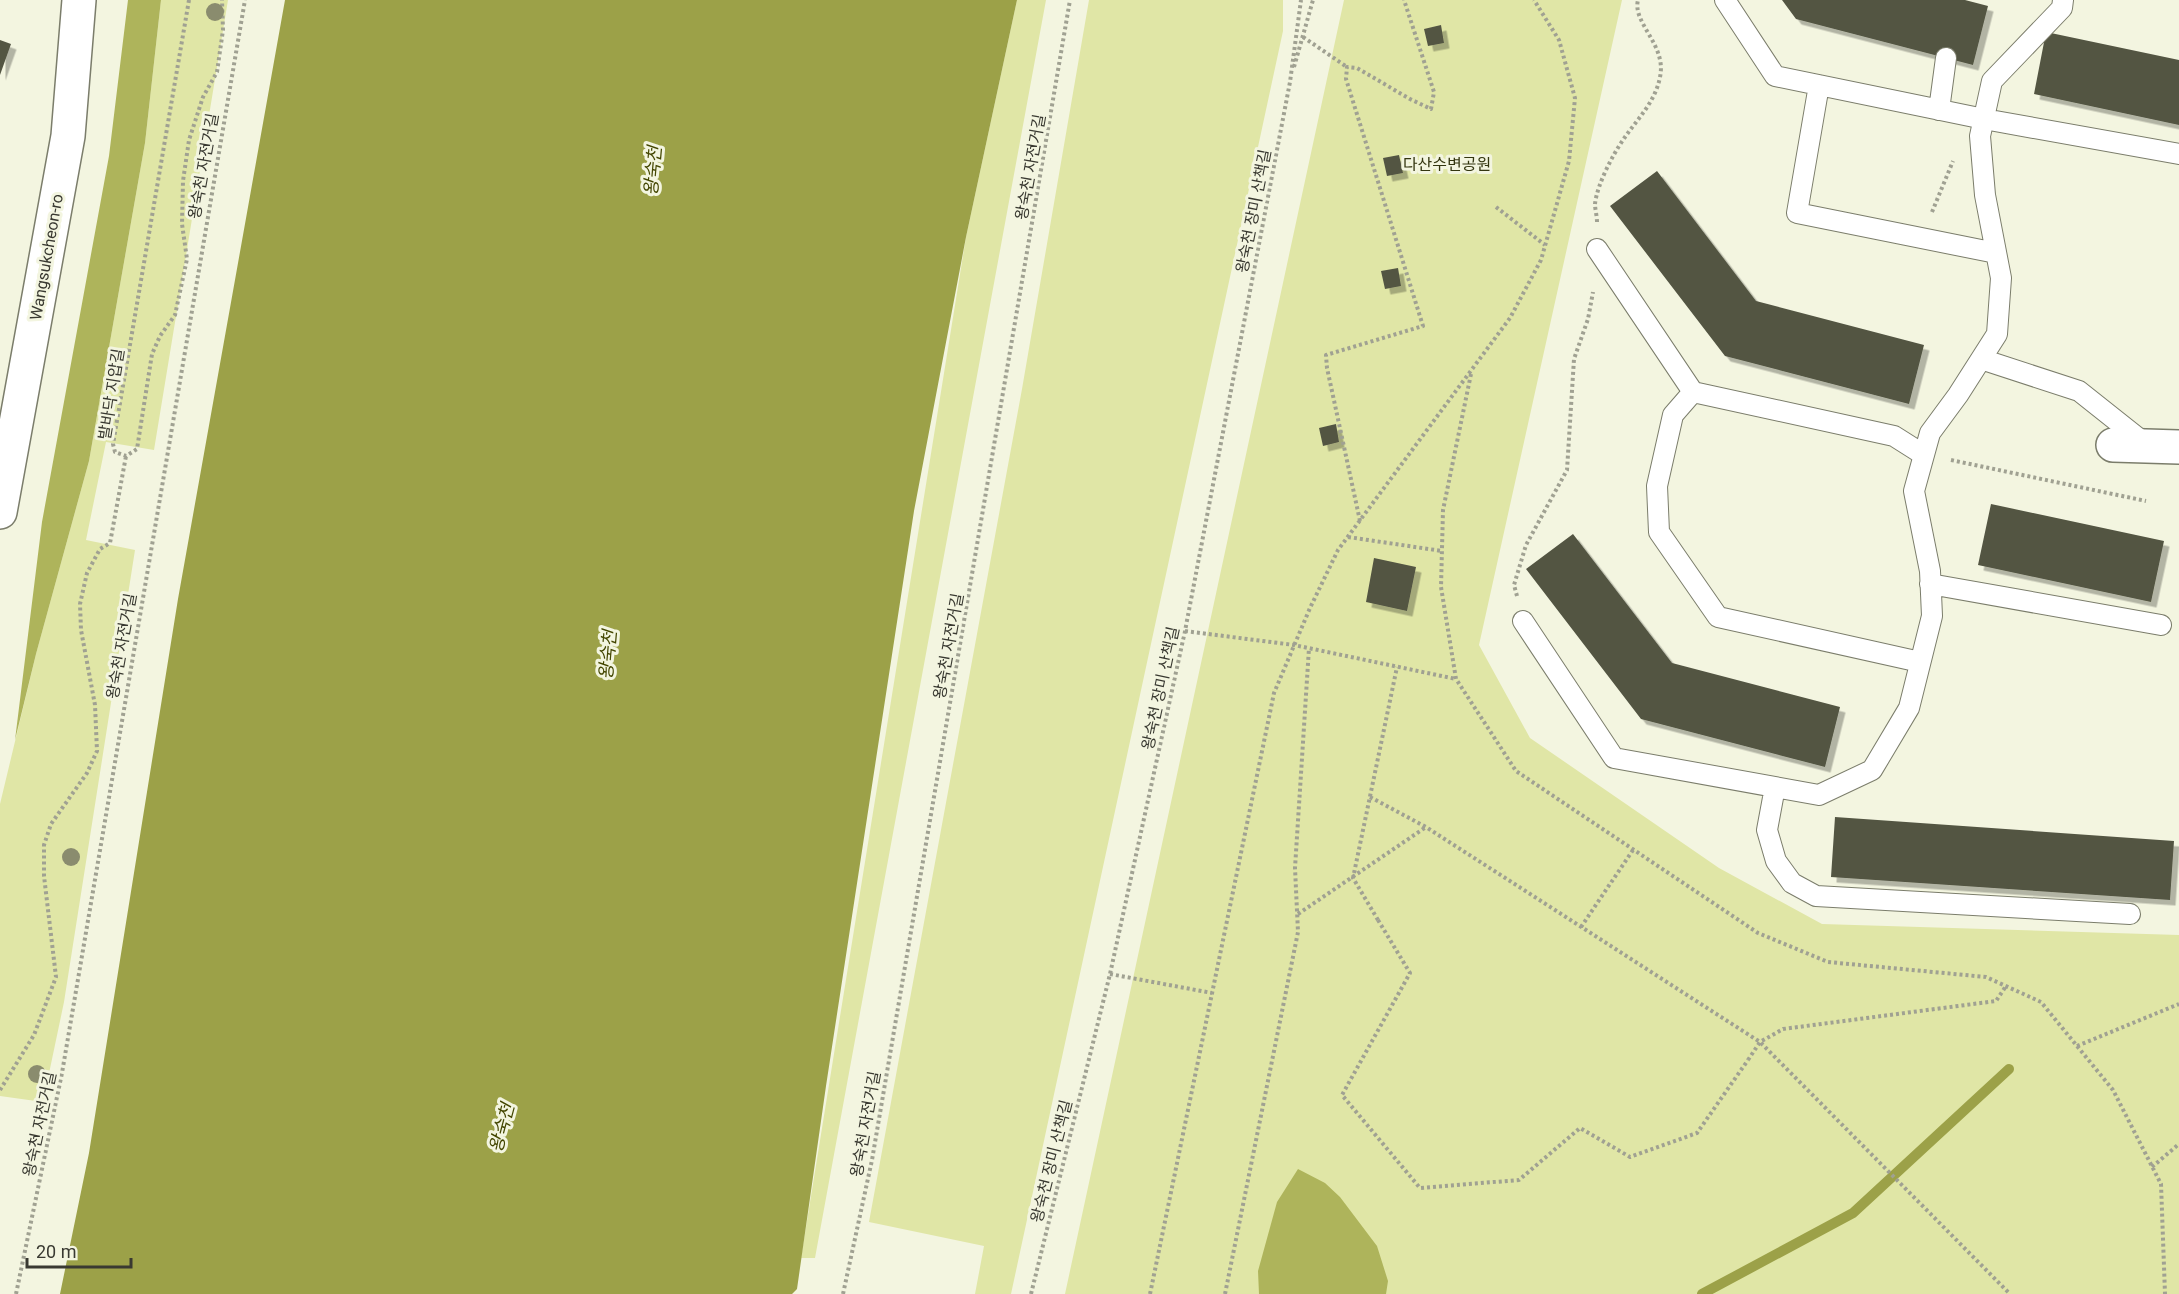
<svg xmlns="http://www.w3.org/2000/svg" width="2179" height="1294" viewBox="0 0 2179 1294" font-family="Roboto,'Noto Sans KR',sans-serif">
<defs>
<filter id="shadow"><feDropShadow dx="5.5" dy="5.5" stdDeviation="0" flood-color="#0004"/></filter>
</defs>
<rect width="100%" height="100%" fill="#f3f5e0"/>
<path fill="#e0e6a6" d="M161,0H228L154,450L106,442L86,540L135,550L64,1002L43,1102L0,1096V804L36,654L89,461L145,143Z
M1017,0H1046L815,1258H801L966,237Z
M1089,0H1283V31L1011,1294H975L984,1246L869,1222L1022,389Z
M1344,0H1622L1479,645L1530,738L1719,868L1822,924L2179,935V1294H1065Z"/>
<path fill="#aeb45b" d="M128,0H161L145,143L89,461L36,654L15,740L42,522L109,156Z
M1298,1169L1325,1183L1340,1197L1377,1246L1388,1281L1386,1294H1259L1258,1271L1277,1202Z"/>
<path fill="#9ca148" d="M285,0H1017L966,237L914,511L826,1086L797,1289L792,1294H60L89,1153L178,599Z"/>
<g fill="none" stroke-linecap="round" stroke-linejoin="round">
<path stroke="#9ca148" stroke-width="10" d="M1702,1294L1853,1213L2009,1069"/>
</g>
<path fill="#535543" filter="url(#shadow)" d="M1782,0H1965L1988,6L1973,65L1796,19Z
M1441,25L1444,43L1428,46L1424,29Z
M2046,32L2179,60V125L2034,94Z
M0,40L11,44L0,75Z
M1399,155L1403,173L1387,176L1383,158Z
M1657,171L1756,301L1924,345L1909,404L1725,356L1610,206Z
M1398,268L1401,286L1385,289L1381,271Z
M1336,424L1339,442L1323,446L1319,428Z
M1991,504L2164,541L2151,602L1978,565Z
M1573,534L1672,663L1840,707L1825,767L1641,719L1526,569Z
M1374,558L1416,567L1407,611L1366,602Z
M1835,817L2174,841L2170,900L1831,877Z"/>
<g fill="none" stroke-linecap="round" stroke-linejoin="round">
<g stroke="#7b7d6b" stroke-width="22">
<path id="service" d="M1725,0L1775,76L1984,119L2179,154
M1819,85L1797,213L1996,253
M1939,110L1946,58
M1597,249L1693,392L1894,436L1924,455
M1981,359L2079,391L2147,445
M1693,392L1673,415L1657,486L1659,532L1718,617L1920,662
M1930,584L2161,625
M1523,621L1614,758L1819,795L1872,770L1909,708L1932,616L1930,571L1914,491L1930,433L1958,395L1997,334L2001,278L1985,195L1980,136L1992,81L2062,8L2063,0
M1775,787L1767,830L1776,861L1792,883L1816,896L2130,914"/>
</g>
<g stroke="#7b7d6b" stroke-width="36">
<path id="minor" d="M2113,445L2179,447"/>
</g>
<g stroke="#7b7d6b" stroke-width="36">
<path id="tertiary" d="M0,512L68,136L79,0"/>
</g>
<path stroke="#a0a192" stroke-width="4" stroke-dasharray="3 3" stroke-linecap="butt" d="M189,0L113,444L115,452L126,456L137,449L152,354L160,336L175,315L187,259L182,224L183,181L189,140L203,97L217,72L223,30L222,0
M1303,37L1347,67
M1294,67L1313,0
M1496,207L1545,245
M1932,212L1953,161
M1597,222C1597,216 1595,209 1595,204C1597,185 1612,156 1623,140C1637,119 1655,103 1660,77C1667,45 1632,23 1638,0
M1471,374L1443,510L1441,587L1456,679L1516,771L1758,933L1828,962L1986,977L2041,1002L2113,1090L2161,1184L2165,1294
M1951,460L2146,501
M1360,521L1327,368L1326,355L1423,326L1346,79L1347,67L1357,68L1410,99L1431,109L1434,92L1404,0
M1348,537L1442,551
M1517,596L1514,585L1526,545L1567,470L1574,359L1588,319L1593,292
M1185,631L1294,645L1456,679
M1370,797L1426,827L1760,1042L2010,1294
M1298,914L1426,827
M1378,920L1353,878L1397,667
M1581,927L1633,850
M1110,974L1212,993
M2077,1046L2179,1004
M1748,1060L1760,1042L1783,1029L1996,1001L2006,986
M0,1090L34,1035L56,977L44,876V845L51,824L87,773L97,751L95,705L81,630L80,604L87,573L100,549L110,543L126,456
M2152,1167L2179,1144
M16,1294L62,1073L245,0
M843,1294L872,1160L1070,0
M1031,1294L1110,974L1185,631L1290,82L1301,0
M1150,1294L1274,693L1310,608L1338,550L1510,318L1541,260L1569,161L1575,98L1559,40L1534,0
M1225,1294L1298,932L1295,868L1309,648"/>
<use href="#service" stroke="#fff" stroke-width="20"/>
<use href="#minor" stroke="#fff" stroke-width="33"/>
<use href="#tertiary" stroke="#fff" stroke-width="33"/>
<path stroke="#a0a192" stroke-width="4" stroke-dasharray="3 3" stroke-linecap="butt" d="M1378,920L1410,973L1342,1095L1420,1188L1519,1180L1580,1128L1630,1157L1697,1133L1748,1060"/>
</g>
<g fill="#8a8c6e">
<circle cx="215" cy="12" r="9"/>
<circle cx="71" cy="857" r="9"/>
<circle cx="37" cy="1074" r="9"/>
</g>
<g text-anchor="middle" stroke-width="6" stroke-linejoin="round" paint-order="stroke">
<g font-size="16" fill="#343610" stroke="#f3f5e0">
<text x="1447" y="170">다산수변공원</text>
</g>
<g font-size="16" fill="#393931" stroke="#f3f5e0">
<text transform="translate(203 166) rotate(-80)" y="6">왕숙천 자전거길</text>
<text transform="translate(1030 167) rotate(-80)" y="6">왕숙천 자전거길</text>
<text transform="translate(1253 211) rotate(-79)" y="6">왕숙천 장미 산책길</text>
<text transform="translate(46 257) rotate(-80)" y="6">Wangsukcheon-ro</text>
<text transform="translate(111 394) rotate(-81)" y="6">발바닥 지압길</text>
<text transform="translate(121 646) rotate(-80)" y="6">왕숙천 자전거길</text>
<text transform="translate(948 646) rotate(-80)" y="6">왕숙천 자전거길</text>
<text transform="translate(1160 688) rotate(-78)" y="6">왕숙천 장미 산책길</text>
<text transform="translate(39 1124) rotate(-78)" y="6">왕숙천 자전거길</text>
<text transform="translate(865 1124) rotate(-80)" y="6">왕숙천 자전거길</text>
<text transform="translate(1051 1161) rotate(-76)" y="6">왕숙천 장미 산책길</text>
</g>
<g font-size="18" font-style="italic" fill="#434600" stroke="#f3f5e0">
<text transform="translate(653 171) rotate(-85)" y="6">왕숙천</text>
<text transform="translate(608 655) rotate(-85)" y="6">왕숙천</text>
<text transform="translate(502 1128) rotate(-75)" y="6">왕숙천</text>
</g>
</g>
<path d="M27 1258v9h104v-9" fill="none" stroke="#393931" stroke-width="3"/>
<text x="36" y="1258" font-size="18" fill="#393931" stroke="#f3f5e0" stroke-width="4.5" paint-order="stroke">20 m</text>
</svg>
